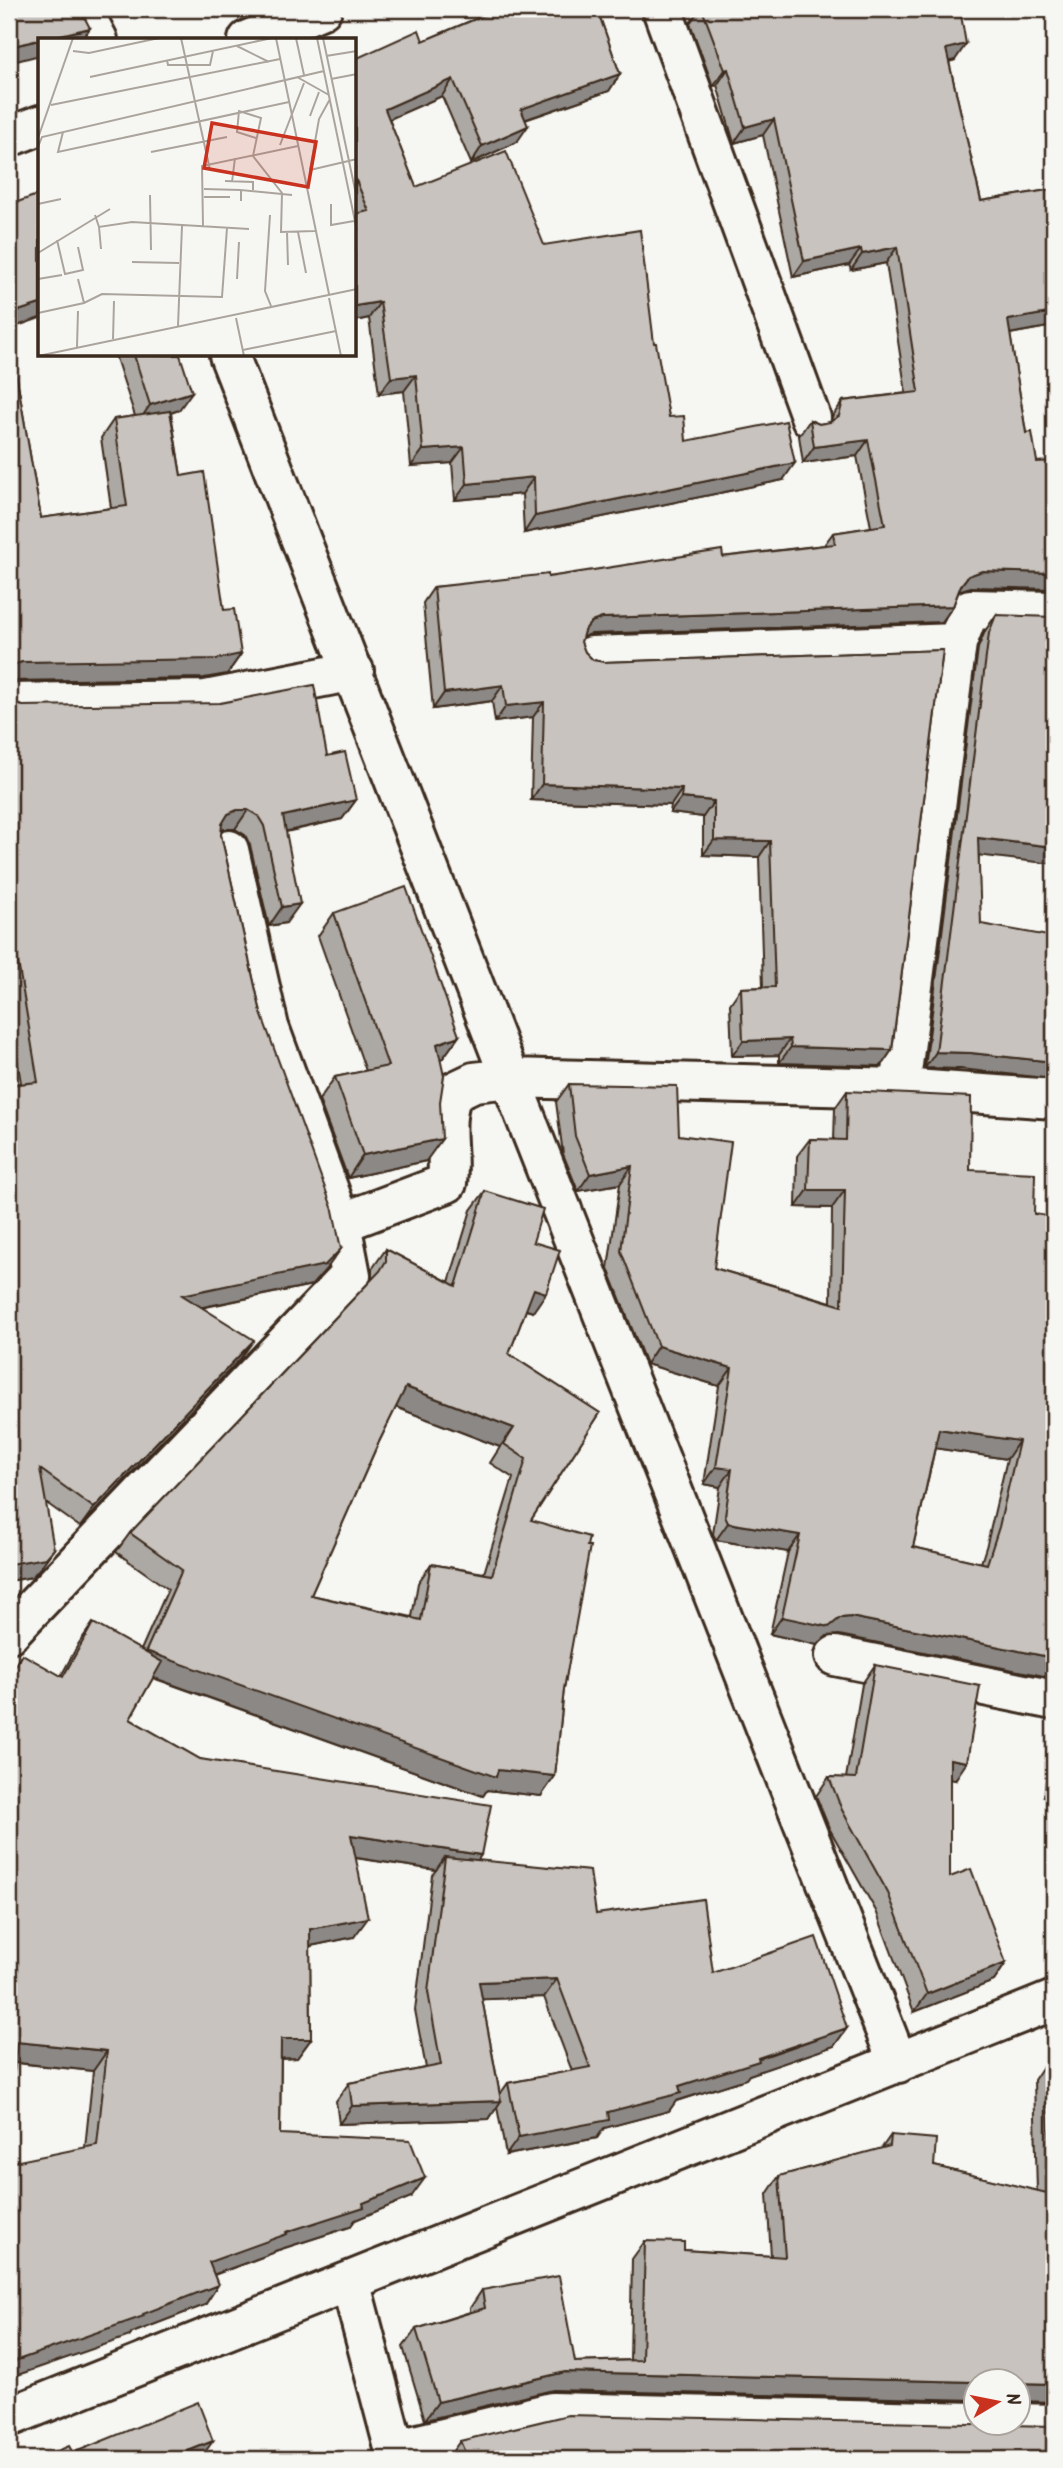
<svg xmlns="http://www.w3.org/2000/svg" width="1063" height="2468" viewBox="0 0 1063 2468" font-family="Kalam,sans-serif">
<rect width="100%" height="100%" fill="#f6f6f2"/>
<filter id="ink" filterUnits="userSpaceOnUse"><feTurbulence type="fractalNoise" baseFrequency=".0143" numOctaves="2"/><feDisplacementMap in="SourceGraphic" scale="14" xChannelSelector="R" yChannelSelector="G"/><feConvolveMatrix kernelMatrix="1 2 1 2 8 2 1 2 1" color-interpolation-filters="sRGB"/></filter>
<g filter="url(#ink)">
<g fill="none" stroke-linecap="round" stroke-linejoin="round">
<g stroke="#3b2a1e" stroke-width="44">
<path id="minor" d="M82,9L98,40
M662,9L811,418
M248,40L322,9
M9,137L40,125
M229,355L510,1078L898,2063
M592,656L957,643
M9,703L206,700L354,671
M900,1088L957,643L970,609L1054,611
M341,1223L447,1183C451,1151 440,1123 453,1092L474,1082L510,1078L900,1088L1054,1099
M9,1633L351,1275L341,1223L269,1027L229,850
M835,1656L1054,1700
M350,2281L397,2459
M9,2417L1054,2000
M986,2422L1054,2424
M394,2450L552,2412L976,2422"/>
</g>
<use href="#minor" stroke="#f6f6f2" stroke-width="38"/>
</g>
<path fill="#aca8a3" stroke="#3b2a1e" stroke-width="2" fill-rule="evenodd" d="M106,9H132L109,14Z
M480,9H597L620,74L609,91L525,120L517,142L471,163L442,96L389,119L416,187L544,245L654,343L669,417L686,441L783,480L524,533L522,494L455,500L452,463L411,466L404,391L379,394L369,318L355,321V59L423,41L482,16Z
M700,9H960L955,60L949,62L981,201L1054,189V326L1010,334L1026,433L1037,462L1054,461V589L971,587L959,591L953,606L942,622L591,634L582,637L581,642L585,652L593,660L604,662L943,650L892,1050L881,1066L779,1063V1055L732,1056L730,1004L741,988L763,987L759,857L703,855V817L670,813L671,805L531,800L533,717L495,722L492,701L433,709L423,603L434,587L548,577L824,545L833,533L871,527L857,456L803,463L799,436L810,420L819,424L831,422L832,417L843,401L906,393L886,263L851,270L849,265L793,277L763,135L734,143L717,85L713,86L690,23Z
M9,332L41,518L111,508L101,438L114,419L135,416L115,355H180L179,410L171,413L181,476L224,610L241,654L227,674L204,678L9,681Z
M996,615L979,856L960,1069L925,1068L978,648L985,631Z
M9,700L11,703L23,706L327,756L356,800L342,819L286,832V923L269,926L250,845L245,835L235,829H224L221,830V835L261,1013L327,1268L312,1285L201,1308L240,1359L80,1527L45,1502L40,1568L32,1577L9,1581V1085L21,1083L9,1008Z
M334,913L459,1036L443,1058L440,1059L426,1161L348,1178L319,1100L335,1077L366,1071L318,936Z
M569,1084L679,1135L714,1268L831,1302L832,1208L796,1207L797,1156L810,1139L834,1140L835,1108L847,1091L970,1170L1034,1214L1054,1678L839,1635L827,1636L817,1645L770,1634L788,1552L716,1540L713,1534L720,1487L704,1484L719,1386L646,1364L608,1268L620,1184L578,1191L563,1154L556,1102ZM935,1448L1007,1459L987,1544L981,1563L913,1547Z
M485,1191L533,1242V1312L526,1310L509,1354L600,1413L531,1520L587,1546L564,1689L555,1776L541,1796L487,1790L483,1796L153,1678L130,1719L200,1759L478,1860L596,1914L713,1973L847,2028L834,2046L749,2075L746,2079L676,2101L669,2111L604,2128L597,2138L506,2155L497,2107L489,2119L339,2124L336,2101L349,2083L426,2068L415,2010L432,1875L436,1870L355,1858L354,1937L310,1946L311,2039L297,2058L281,2059L280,2134L411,2197L355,2220L350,2227L275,2251L273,2253L214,2275L218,2285L205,2305L132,2333L130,2336L85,2148L93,2071L15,2063L9,2124V1673L22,1654L61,1676L79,1643L93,1623L141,1650L168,1589L116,1552L130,1533L372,1279V1269L386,1249L449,1282L471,1210ZM396,1407L500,1447L490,1463L513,1478L484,1573L431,1564L418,1583L412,1617L311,1595L376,1448ZM544,1997L572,2071L508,2083L500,2094L482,1999Z
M875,1665L955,1780L950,1779V1877L1006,1963L994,1981L914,2012L876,1911L829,1828L816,1796L829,1777L846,1778L862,1684Z
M1054,1720V1797L1044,1796L1053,1721Z
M1046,2062H1054V2400L1053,2402L553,2390L425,2420L403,2347L416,2329L470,2312V2308L482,2290L575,2362L630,2360L632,2259L645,2241L684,2250L771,2256L767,2194L779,2176L881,2149L891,2135L934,2166L1037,2191L1034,2080Z
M460,2441L1054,2459H447Z"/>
<path fill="#8c8885" stroke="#3b2a1e" stroke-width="2" d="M112,9H132L109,14Z
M90,28L82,40H40V55L9,63V47Z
M966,44L955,60L935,65L946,49Z
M728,69L717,85L713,86L725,70Z
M620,74L609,91L509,125L521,109Z
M453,79L442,96L374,126L385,109Z
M774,119L763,135L734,143L745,127Z
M528,126L517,142L471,163L482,146Z
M897,247L886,263L851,270L862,254Z
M861,249L849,265L793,277L804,261Z
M380,302L369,318L355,321V306Z
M40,304V318L9,329V314Z
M1054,312V326L997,336L1008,320Z
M416,375L404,391L379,394L391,378Z
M192,392L179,410L137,424L150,405Z
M868,440L857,456L803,463L814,447Z
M464,447L452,463L411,466L423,450Z
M795,463L783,480L524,533L535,516Z
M534,477L522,494L455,500L467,484Z
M982,571L1054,573V589L971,587L957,591L950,601L968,576Z
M953,606L942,622L591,634L580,638L584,631L591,622L602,618Z
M241,654L227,674L204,678L9,681V668L12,665L22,662Z
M503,685L492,701L433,709L444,693Z
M544,702L533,717L495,722L506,706Z
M542,784L682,789L671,805L531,800Z
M681,798L714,801L703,817L670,813Z
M356,800L342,819L270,835L283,816Z
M237,810H248L235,829H224L215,834L228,814Z
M978,838L1054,847V864L967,854Z
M714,840L770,841L759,857L703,855Z
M300,904L286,923L269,926L282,907Z
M459,1036L443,1058L421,1066L437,1044Z
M790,1039L779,1055L732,1056L743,1041Z
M791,1047L892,1050L881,1066L779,1063Z
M936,1052L971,1053L1054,1062V1079L960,1069L925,1068Z
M442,1139L426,1161L348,1178L363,1155Z
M632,1166L620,1184L578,1191L590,1174Z
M808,1190H845L832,1208L796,1207Z
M341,1249L327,1268L312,1285L168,1314L182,1295Z
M534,1289L546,1293L533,1312L520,1308Z
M254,1340L240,1359L80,1527L94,1508Z
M658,1346L732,1368L719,1386L646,1364Z
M406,1387L514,1428L500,1447L393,1406Z
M939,1429L1019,1441L1007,1459L927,1447Z
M716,1467L732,1469L720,1487L704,1484Z
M728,1523L800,1535L788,1552L716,1540Z
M54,1549L40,1568L32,1577L9,1581V1564Z
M782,1617L840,1618L851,1617L1054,1658V1678L839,1635L827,1636L817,1645L770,1634Z
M146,1651L498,1770L555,1776L541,1796L487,1790L483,1796L132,1670Z
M950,1759L967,1762L955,1780L937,1777Z
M1054,1781V1797L1044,1796Z
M351,1835L481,1855L468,1875L445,1857L436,1870L337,1855Z
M368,1918L354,1937L296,1949L310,1929Z
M1006,1963L994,1981L914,2012L927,1994Z
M557,1979L544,1997L467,2000L479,1982Z
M847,2028L834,2046L749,2075L746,2079L676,2101L669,2111L604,2128L597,2138L506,2155L519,2137L608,2112L679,2086Z
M281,2039H311L297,2058L267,2059Z
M17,2042L107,2051L93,2071L9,2062Z
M501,2101L489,2119L339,2124L352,2106Z
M425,2178L411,2197L355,2220L350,2227L275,2251L273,2253L196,2281L209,2262L363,2203Z
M218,2285L205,2305L132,2333L130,2336L9,2378V2363Z
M565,2372L976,2382V2400L553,2390L425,2420L438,2402Z
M1018,2383L1054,2384V2400L1053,2402L1018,2401Z
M213,2441L200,2459H168Z"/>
<path fill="#c8c3be" stroke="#3b2a1e" stroke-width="2" fill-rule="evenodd" d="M9,9H80L90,28L9,47Z
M497,9H597L620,74L521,109L528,126L482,146L453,79L385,109L416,187L506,151L544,245L640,230L654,343H656L669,417L684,416L686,441L786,421L795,463L535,516L534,477L467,484L464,447L423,450L416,375L391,378L380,302L355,306V214L369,211L355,178V70L356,69L355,59L419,30L423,41L497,10Z
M702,9H960L966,44L946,49L981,201L1054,189V312L1008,320L1026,433L1032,432L1037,462L1054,461V573L982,571L968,576L961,585L953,606L602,618L591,622L584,631L581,642L585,652L593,660L604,662L943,650L892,1050L791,1047L790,1039L743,1041L741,988L775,987L770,841L714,840V801L681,798L682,789L542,784L544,702L506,706L503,685L444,693L434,587L548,574V577L722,550L723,557L835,544L833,533L885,525L868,440L814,447L810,420L819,424L830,422L839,416L843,401L919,392L897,247L862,254L861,249L804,261L774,119L745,127L728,69L725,70Z
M40,194V304L9,314V205Z
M9,332L41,518L127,506L114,419L170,411L181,476L204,472L224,610L234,609L241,654L217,659L22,662L12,665L9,668Z
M134,355H180L192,392L150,405Z
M996,615L1054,617V847L978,838L981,924L1054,937V1062L971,1053L936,1052L989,633Z
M314,685L327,756L345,752L356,800L283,816L300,904L282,907L264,826L258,816L248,810H237L228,814L222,824L221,835L261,1013L333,1210L341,1249L325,1265L182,1295L254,1340L94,1508L40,1469L54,1549L46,1558L9,1564V1085L38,1082L9,908V700L11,703L23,706L220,703Z
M406,887L459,1036L437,1044L444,1076L440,1102L442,1139L363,1155L335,1077L388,1066L334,913Z
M569,1084L677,1086L679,1135L731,1142L714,1268L842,1306L845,1190H808L810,1139L846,1140L847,1091L971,1097L970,1170L1035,1173L1034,1214L1054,1217V1658L851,1617L840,1618L829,1627L782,1617L800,1535L728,1523L725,1516L732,1469L716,1467L732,1368L658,1346L621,1251L632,1166L590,1174L575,1136ZM939,1429L1019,1441L999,1527L987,1564L913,1547Z
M485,1191L543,1209L533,1242L560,1250L546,1293L534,1289L509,1354L600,1413L531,1520L589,1537L587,1546H590L564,1689L555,1776L498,1770L496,1777L146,1651L182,1570L130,1533L380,1271L386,1261V1249L456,1286ZM406,1387L514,1428L504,1444L526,1459L492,1575L431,1564L421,1620L311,1595L376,1448Z
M93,1623L162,1662L130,1719L200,1759L491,1805L481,1855L351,1835L368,1918L310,1929L311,2039H281L280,2134L410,2140L425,2178L363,2203L364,2207L286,2232L287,2234L209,2262L218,2285L143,2314L144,2316L9,2363V2163L97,2145L107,2051L17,2042L9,2124V1678L22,1654L63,1677Z
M875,1665L980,1686L967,1762L950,1759V1877L971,1869L1006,1963L927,1994L888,1893L842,1810L829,1777L856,1778Z
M445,1857L590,1871L596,1914L703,1899L713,1973L816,1937L847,2028L758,2058L759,2061L679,2086L681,2093L608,2112L609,2120L519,2137L508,2083L590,2067L557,1979L479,1982L501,2101L352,2106L349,2083L441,2065L428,1992Z
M1046,2062H1054V2384L1018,2383V2381H976V2382L565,2372L438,2402L416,2329L485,2308L482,2290L559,2276L575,2362L642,2360L645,2241L684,2242V2250L785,2257L779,2176L890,2146L891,2135L936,2139L934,2166L1051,2194Z
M198,2402L213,2441L168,2459H39L69,2446L73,2453Z
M568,2415L1054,2426V2459H468L460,2441Z"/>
</g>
<g transform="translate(38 38)">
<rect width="318" height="318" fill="#f6f6f2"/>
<path fill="none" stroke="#aba49d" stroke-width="2" d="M143,0L172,132M238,0L291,256M258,0L266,37M279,0L319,193M285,0L319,161M199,8L231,24M35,13L51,15L121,0M288,18L319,13M129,22L130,27H172L175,13M52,39L234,0M259,39L291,57M293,41L319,36M13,67L242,21M272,78L281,54M25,94L20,114L251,64M0,100L35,0M218,100L199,94L201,73L223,80L215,118L244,155L243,194L277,193M242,107L266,45M0,109L4,99L286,33M113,114L189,99M272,132L281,81L292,61M272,132L319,121M187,143L215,144V152M194,144L197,120M166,151L203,152M112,157L113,212M166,159H192M203,163V152L254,157M0,166L23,161M293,166V187L316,183M57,177L61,189L94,184L211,191M232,177L227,253L233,268M165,188L164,128L260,108M61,189L63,211M249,194L250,227M260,194L268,235M19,202L27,236L45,232L40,209M0,215L72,171M94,224L141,225M0,241L24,237M40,241L46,265M199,241L201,204M291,260L303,318M0,275L46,265L64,256L184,259L189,190M198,280L206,318M140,288L144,188M75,301L76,263M39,309L40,273M205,312L298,293M0,318L319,251"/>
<path fill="#c8321e" fill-opacity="0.15" stroke="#c8321e" stroke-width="3.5" d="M174,85L278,104L270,149L166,130Z"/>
<rect width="318" height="318" fill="none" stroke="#3b2a1e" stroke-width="3.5"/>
</g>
<rect width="1063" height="2468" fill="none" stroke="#f6f6f2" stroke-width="35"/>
<rect x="18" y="18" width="1028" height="2433" fill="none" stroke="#3b2a1e" stroke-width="2.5" filter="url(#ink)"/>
<g transform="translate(997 2402) rotate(80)"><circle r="33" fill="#f6f6f2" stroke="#aba49d" stroke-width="2"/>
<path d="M0-5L12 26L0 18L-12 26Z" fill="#c8321e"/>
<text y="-10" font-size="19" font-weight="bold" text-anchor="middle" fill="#3b2a1e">N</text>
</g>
</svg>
